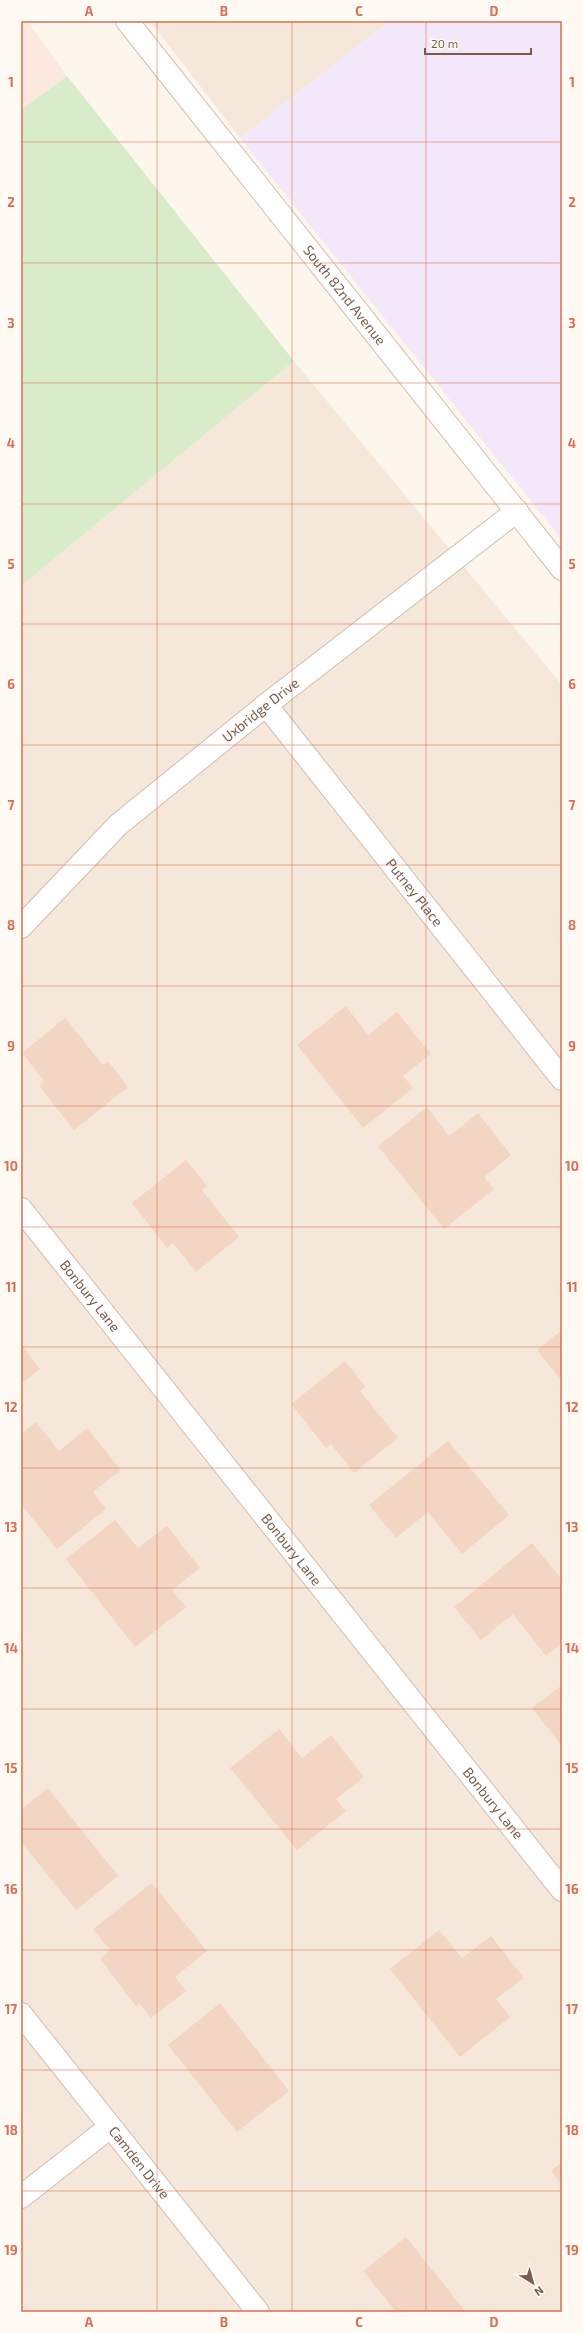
<svg xmlns="http://www.w3.org/2000/svg" width="583" height="2333" viewBox="0 0 583 2333" font-family="'Exo 2',sans-serif">
<rect width="100%" height="100%" fill="#fdf6ec"/>
<path fill="#f5e8da" d="M150,21H390L240,138Z
M294,361L562,685V2312H21V586Z"/>
<path fill="#fde8e0" d="M21,21H27L67,76L21,110Z"/>
<path fill="#f3e8fa" d="M390,21H562V540L240,138Z"/>
<path fill="#d8ecc9" d="M67,76L294,361L21,586V110Z"/>
<path fill="#f3d5c3" d="M346,1006L368,1035L397,1012L431,1054L403,1076L413,1088L363,1128L297,1045Z
M65,1018L103,1065L108,1061L128,1087L74,1130L39,1086L44,1081L22,1053Z
M427,1107L449,1136L478,1113L511,1155L484,1177L494,1189L444,1229L378,1146Z
M186,1160L207,1186L202,1190L239,1237L196,1272L173,1243L167,1248L132,1203Z
M562,1330V1381L537,1350Z
M21,1344L40,1369L21,1384Z
M345,1361L366,1387L360,1391L398,1438L354,1473L331,1444L326,1448L291,1404Z
M36,1422L59,1451L87,1428L121,1470L93,1492L106,1509L57,1549L21,1504V1434Z
M448,1441L509,1515L462,1554L428,1512L396,1538L369,1505Z
M115,1520L138,1548L167,1526L200,1568L172,1590L186,1607L135,1647L66,1559Z
M532,1543L562,1579V1643L546,1656L513,1614L481,1640L454,1607Z
M562,1685V1746L532,1708Z
M279,1729L302,1758L331,1735L364,1777L336,1799L346,1811L297,1850L230,1768Z
M48,1788L118,1876L76,1910L21,1842V1810Z
M152,1883L207,1951L175,1977L186,1991L151,2018L139,2003L136,2006L100,1959L110,1950L93,1929Z
M439,1930L462,1958L491,1936L524,1978L496,1999L510,2017L460,2057L390,1969Z
M220,2003L289,2091L237,2132L168,2045Z
M562,2162V2185L551,2171Z
M406,2237L466,2312H396L363,2271Z"/>
<g fill="none" stroke-linecap="round" stroke-linejoin="round">
<g stroke="#d1beb0" stroke-width="24">
<g id="minor">
<path id="s1" d="M127,21L562,569"/>
<path id="s2" d="M266,705L562,1079"/>
<path id="s3" d="M21,927L118,825L266,705L517,511"/>
<path id="s4" d="M21,1209L562,1890"/>
<path id="s5" d="M21,2014L258,2312"/>
<path d="M21,2197L110,2127"/>
</g>
</g>
<use href="#minor" stroke="#fff" stroke-width="22"/>
</g>
<path fill="none" stroke="#dc6d51" stroke-width="1" stroke-opacity="0.55" d="M157,21V2312M292,21V2312M426,21V2312M21,142H562M21,263H562M21,383H562M21,504H562M21,624H562M21,745H562M21,865H562M21,986H562M21,1106H562M21,1227H562M21,1347H562M21,1468H562M21,1588H562M21,1709H562M21,1829H562M21,1950H562M21,2070H562M21,2191H562"/>
<g text-anchor="middle" stroke-width="4" stroke-linejoin="round" paint-order="stroke">
<g font-size="14" fill="#7a5c4d" stroke="#fffaf3">
<text dy="5" stroke="none"><textPath href="#s1" startOffset="350">South 82nd Avenue</textPath></text>
<text dy="5" stroke="none"><textPath href="#s3" startOffset="324">Uxbridge Drive</textPath></text>
<text dy="5" stroke="none"><textPath href="#s2" startOffset="239">Putney Place</textPath></text>
<text dy="5" stroke="none"><textPath href="#s4" startOffset="111">Bonbury Lane</textPath></text>
<text dy="5" stroke="none"><textPath href="#s4" startOffset="435">Bonbury Lane</textPath></text>
<text dy="5" stroke="none"><textPath href="#s4" startOffset="759">Bonbury Lane</textPath></text>
<text dy="5" stroke="none"><textPath href="#s5" startOffset="190">Camden Drive</textPath></text>
</g>
</g>
<rect width="583" height="2333" fill="none" stroke="#fffaf3" stroke-width="44"/>
<g transform="translate(533 2283) rotate(143)" stroke="#fffaf3" stroke-width="3" paint-order="stroke">
<path d="M0-3L7 15L0 10L-7 15Z" fill="#7a5c4d"/>
<text y="-6" font-size="11" font-weight="bold" text-anchor="middle" fill="#7a5c4d">N</text>
</g>
<path d="M425 48v6h106v-6" fill="none" stroke="#7a5c4d" stroke-width="2"/>
<text x="431" y="48" font-size="12" fill="#7a5c4d" stroke="#fffaf3" stroke-width="3" paint-order="stroke">20 m</text>
<rect x="22" y="22" width="539" height="2289" fill="none" stroke="#dc6d51" stroke-width="1.5"/>
<g font-size="13" text-anchor="middle" font-weight="bold" fill="#dc6d51">
<text x="89" y="16">A</text>
<text x="224" y="16">B</text>
<text x="359" y="16">C</text>
<text x="494" y="16">D</text>
<text x="11" y="87">1</text>
<text x="572" y="87">1</text>
<text x="11" y="207">2</text>
<text x="572" y="207">2</text>
<text x="11" y="328">3</text>
<text x="572" y="328">3</text>
<text x="11" y="448">4</text>
<text x="572" y="448">4</text>
<text x="11" y="569">5</text>
<text x="572" y="569">5</text>
<text x="11" y="689">6</text>
<text x="572" y="689">6</text>
<text x="11" y="810">7</text>
<text x="572" y="810">7</text>
<text x="11" y="930">8</text>
<text x="572" y="930">8</text>
<text x="11" y="1051">9</text>
<text x="572" y="1051">9</text>
<text x="11" y="1171">10</text>
<text x="572" y="1171">10</text>
<text x="11" y="1292">11</text>
<text x="572" y="1292">11</text>
<text x="11" y="1412">12</text>
<text x="572" y="1412">12</text>
<text x="11" y="1532">13</text>
<text x="572" y="1532">13</text>
<text x="11" y="1653">14</text>
<text x="572" y="1653">14</text>
<text x="11" y="1773">15</text>
<text x="572" y="1773">15</text>
<text x="11" y="1894">16</text>
<text x="572" y="1894">16</text>
<text x="11" y="2014">17</text>
<text x="572" y="2014">17</text>
<text x="11" y="2135">18</text>
<text x="572" y="2135">18</text>
<text x="11" y="2255">19</text>
<text x="572" y="2255">19</text>
<text x="89" y="2327">A</text>
<text x="224" y="2327">B</text>
<text x="359" y="2327">C</text>
<text x="494" y="2327">D</text>
</g>
</svg>
